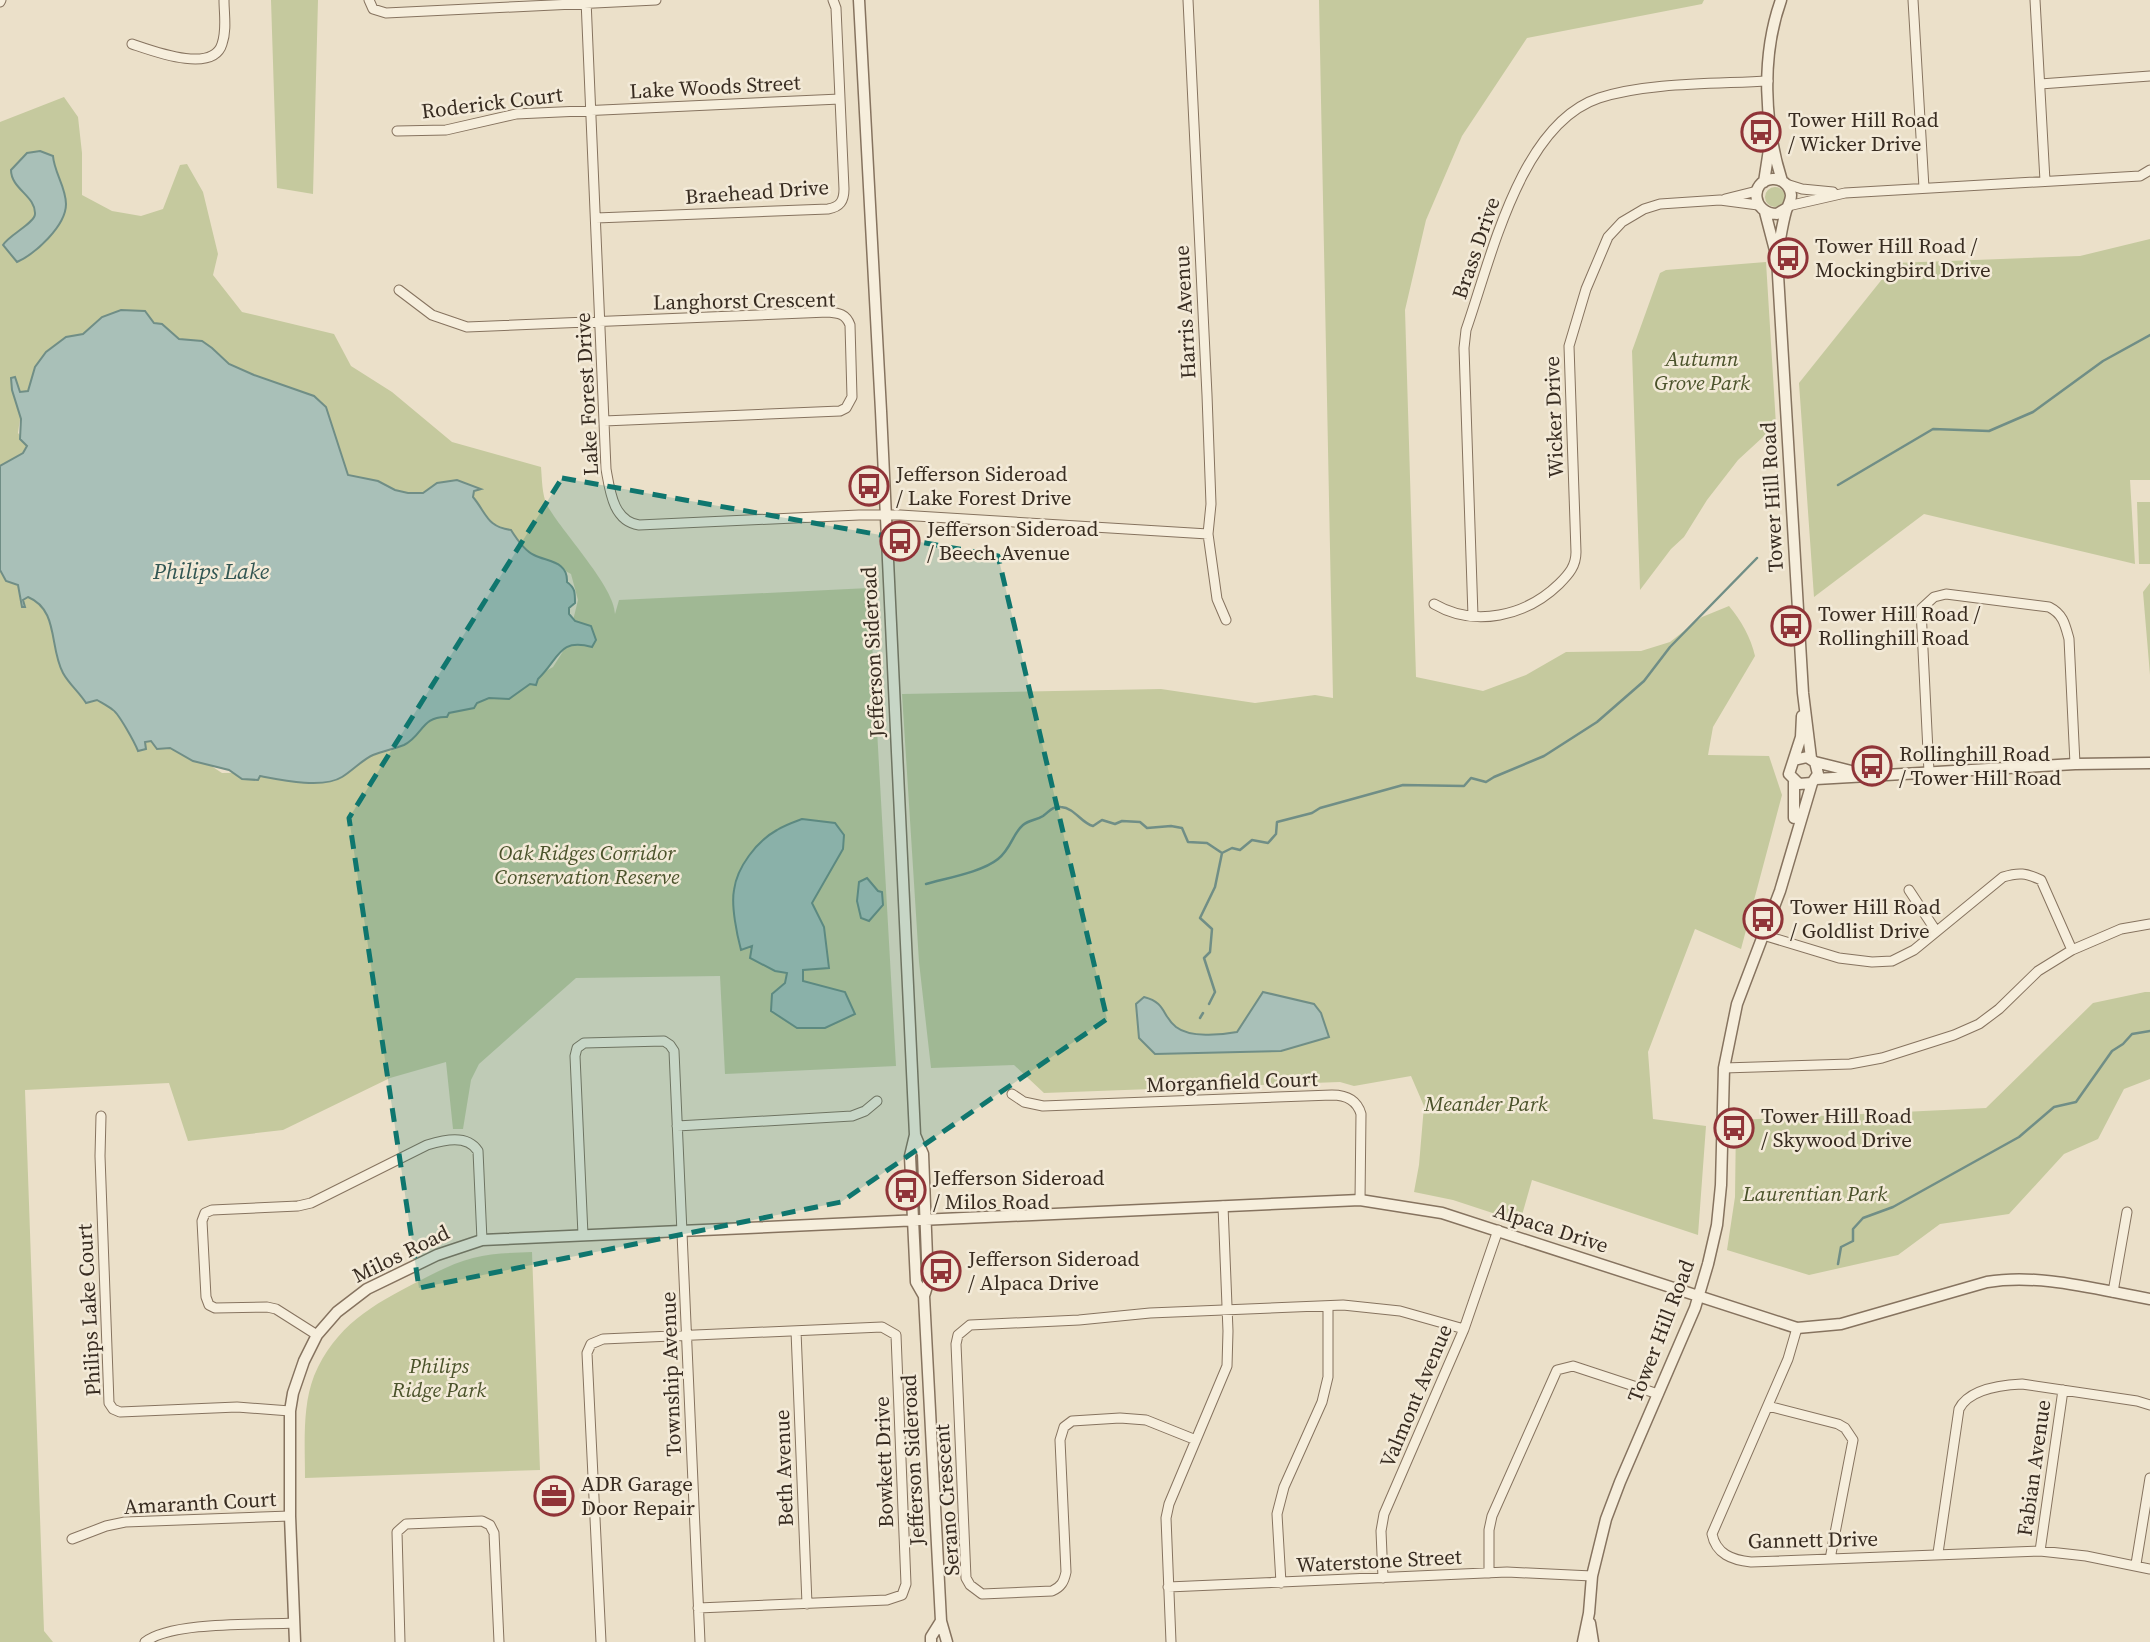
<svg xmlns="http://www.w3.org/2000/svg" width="2150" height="1642" viewBox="0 0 2150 1642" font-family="'Source Serif 4',serif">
<rect width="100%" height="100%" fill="#ebe0c9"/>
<path fill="#c5c99e" d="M271,0H318L313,194L277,188Z
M1319,0H1704L1702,4L1527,38L1462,136L1426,220L1405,310L1416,677L1483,691L1526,675L1566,652L1641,651L1670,642L1702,617L1729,606C1741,620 1751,638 1755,656L1713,727L1708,755L1769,756L1782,795L1741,949L1695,929L1648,1052L1653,1119L1706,1126L1698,1235L1532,1180L1520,1222L1453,1200L1414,1192L1419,1165L1424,1106L1411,1076L1354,1086L1340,1082L1044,1093L1014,1065L931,1068L919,962L902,694L1161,689L1255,703L1315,695L1333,698Z
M64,97L78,117L82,153V195L112,211L141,216L163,209L180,165L187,164L203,192L218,254L213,275L242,312L334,334L351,366L392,392L452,442L541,467C542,479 542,495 547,505C561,531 615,587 615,614L619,600L869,588L896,1066L725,1074L720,976L576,978L479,1064L471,1080L463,1129H453L446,1062L390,1078L283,1130L188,1141L169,1083L25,1090L44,1631L53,1642H0V558L37,594L161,733L222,773L282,772L327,781L350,762L452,708L509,692L553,667L567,645L578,600L571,574L540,557L510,549L395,499L52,359C30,387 23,396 18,433L30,447L27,453L0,469V122Z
M1765 197a10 10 0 1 1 20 0a10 10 0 1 1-20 0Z
M2150,239V480H2130L2135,564L1924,514L1814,597L1799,383L1895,263L2080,256Z
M1766,262L1776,425L1738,460L1707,500L1684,537L1671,549L1640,590L1632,351L1660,273L1666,270Z
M2137,502H2150V564H2139Z
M2150,583V675L2143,592Z
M2145,992H2150V1079L2124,1089L2098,1139L2064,1154L2009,1214L1940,1224L1898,1255L1809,1275L1727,1250L1735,1197L1736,1120L1986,1108L2093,1003Z
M532,1252L540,1470L305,1478C305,1445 302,1407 314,1376C335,1326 372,1305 419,1281C436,1272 454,1263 473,1258C492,1253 512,1253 532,1252Z"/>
<path fill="#a9c0b8" stroke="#708e86" stroke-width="2" d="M40,151L53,156C54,172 66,187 66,204C66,226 35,254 17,262L3,245C9,235 35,223 35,214C36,196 11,189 11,170L27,153Z
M121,310L145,311L154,323L162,324L179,339L202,341L212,348L229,364L254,375L314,396L326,407L348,475L378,481L395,490L408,493H423L437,483L457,480L481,489L474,491L473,497C487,514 487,527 511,530C516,538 525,551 534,555C548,562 568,561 567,582C575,588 575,592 575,603L569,608V614L575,621L591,626L596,640L592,647C558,638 560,658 538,679L536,685L530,684L509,699L489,698L477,703L474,708L449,713L447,717C421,716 423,736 404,745C394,749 383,751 373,755C362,760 352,771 342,777C323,789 281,780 260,776L258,780L242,779L229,770L193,761L170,748L157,749L151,741L145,742L146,749L138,751C135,743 119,714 113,710C108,706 102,703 97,700L86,703C79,692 69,684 63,673C49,647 59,610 28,597L23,600L25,607H22L18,585L6,581L0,570V466L23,453L27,446L20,439L21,419L12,390L11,378L15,377L20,392L28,391L35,367L46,352L66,337L83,334L102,317Z
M802,819L835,823L844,835L843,849L812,903L824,927L829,968L803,970V981L845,992L855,1014L825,1028H797L771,1011L772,994L785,983L787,973L775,971L750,958L752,946L741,950C737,935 731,906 734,890C737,867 757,841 777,830C785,825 794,822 802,819Z
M867,878L878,891L882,892L883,905L869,921L861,918L857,901L859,882Z
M1263,992L1314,1004L1321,1013L1329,1037L1281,1051L1155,1054L1139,1038L1136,1004L1144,997C1167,1003 1161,1015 1176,1027C1190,1038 1221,1035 1237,1032Z"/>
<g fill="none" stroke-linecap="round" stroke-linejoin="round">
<path stroke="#708e86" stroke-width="2.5" d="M1838,485L1933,429L1989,431L2033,412L2103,361L2150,335
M1222,853L1232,848L1240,850L1252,840L1268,843L1276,834L1277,822L1312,813L1320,808L1403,785L1464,786L1471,778L1486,782L1494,777L1544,756L1597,722L1644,681L1670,647L1757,558
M926,884C947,878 982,872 998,859C1011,849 1013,833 1023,825C1029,820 1037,820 1043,816C1050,811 1052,806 1061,807C1075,808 1081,823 1093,826L1102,820L1115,824L1122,821L1140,822L1147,828L1171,826L1182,828L1188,842L1207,843L1222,853
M1209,1004L1215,992L1204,958L1210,952L1212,929L1200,918L1215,887L1222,853
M1200,1018L1203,1013
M1838,1264L1841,1247L1853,1241V1229L1863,1218L1893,1207L2019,1137L2054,1107L2076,1102L2112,1051L2123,1044L2132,1034L2150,1031"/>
<g stroke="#86735f" stroke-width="11">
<path id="minor" d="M369,0L373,9L386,13L656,0
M586,0L606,469C610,491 613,521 639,525L859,515H900L1208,534
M1188,0L1207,395L1211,504L1208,534L1217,599L1226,620
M1913,0L1924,188
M2035,0L2045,181
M0,2L1,0
M132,44C153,51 213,74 222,44C227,30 224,14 224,0
M2040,84L2150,76
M397,131L446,130L516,114L840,99
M1786,184L1802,189L1833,192
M1725,199L1757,191
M1788,206L1845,193L2140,176L2150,170
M596,218L828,209C840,207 844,201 844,189L836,8L833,0
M399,290L432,315L467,327L828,312C839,313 846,314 850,325L852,397L846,408L840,411L604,421
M1434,604C1475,628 1526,616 1559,584C1569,574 1576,566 1576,552L1569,346L1586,289L1608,237L1622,222L1644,209L1660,204L1720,200L1758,205
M1473,616L1464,348L1466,330C1491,259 1520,124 1599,98C1648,82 1717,84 1768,81
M1929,772L1921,609L1934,597L1946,594L2049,607C2063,614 2065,624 2069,639L2075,764
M1909,890L1936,931
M1763,935L1839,958L1872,962L1892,961L1914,950L2003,877C2019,872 2026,873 2041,880L2072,950
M1724,1068L1850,1064L1882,1058L1954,1035L1979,1024L1999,1009L2038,971L2072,950L2121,929L2150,924
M1012,1094L1024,1102L1043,1106L1332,1095C1346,1095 1357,1100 1361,1114L1360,1200
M101,1116L100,1156L109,1403L113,1409L120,1412L237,1407L290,1411
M677,1126L852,1116L865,1111L877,1101
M583,1235L575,1056L577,1048L584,1043L664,1041L670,1045L674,1051L700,1642
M2113,1292L2127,1212
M1797,1328L1788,1359L1712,1534C1716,1554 1732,1560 1751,1562L2040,1551L2086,1556L2150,1569
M796,1331L807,1604
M317,1335L276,1309L267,1307L215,1308L209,1305L206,1297L202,1221L205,1213L212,1210L298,1206L311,1203L427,1145C444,1140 467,1134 478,1151L482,1240
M1768,1406L1838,1424L1845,1428L1853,1440L1830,1559
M1196,1440L1146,1420L1120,1418L1072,1421L1064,1427L1060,1440L1066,1572C1064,1582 1061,1587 1052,1591L982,1594L970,1585L966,1578L956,1344L958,1335L970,1325L1079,1320L1150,1313L1343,1305L1400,1311L1464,1329
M72,1539L106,1526L125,1522L290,1516
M2040,1551L2063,1390
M1938,1553L1959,1409C1969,1389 2001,1385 2022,1384L2137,1401L2150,1405
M2136,1564L2150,1478
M1489,1573V1530L1492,1516L1557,1370L1573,1366L1658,1394
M1383,1578L1381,1531L1384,1514L1464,1329L1498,1230
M1281,1583L1277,1514L1284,1487L1322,1402L1328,1377V1306
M1168,1587L1507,1572L1592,1576
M145,1642C172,1621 258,1625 294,1623
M400,1642L397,1532L406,1524L482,1521L490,1525L494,1533L499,1642
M601,1642L587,1353L591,1344L603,1339L882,1327L896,1335L906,1584L902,1595L887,1600L698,1608
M1171,1642L1166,1518L1169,1504L1227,1366L1228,1331L1223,1206"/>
</g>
<g stroke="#86735f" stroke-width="13">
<path id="tertiary" d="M859,0L881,411L915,1135L910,1156L916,1282L924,1296
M1781,0C1761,56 1764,125 1782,181
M1764,182L1770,143
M1765,212L1777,258L1803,693L1811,758
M1777,255C1780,241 1782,225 1786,211C1788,205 1791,201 1791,195C1790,185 1781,178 1772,179C1749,181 1752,214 1777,214L1787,208
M1794,760L1807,757L1815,762L1818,774L1812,783L1799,784L1789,774L1801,737L1802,716
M1815,762L1859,773
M1816,779L2075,764L2150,763
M1794,782V818
M915,1135L923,1154L928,1283L924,1296L941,1621L947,1642
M1590,1623L1593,1642
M295,1642L290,1516V1411L293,1393L304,1361L317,1335L337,1312L367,1289L437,1255L482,1240L1360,1200L1442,1213L1797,1328L1841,1324L1987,1282C2040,1273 2098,1290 2150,1299
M931,1642V1637L941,1621
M1583,1642L1589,1613L1592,1576L1606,1519L1620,1482L1695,1308L1708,1264L1717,1225L1721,1185L1724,1068L1737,1004L1780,891L1812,783"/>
</g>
<use href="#minor" stroke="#f6eedc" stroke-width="9"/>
<use href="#tertiary" stroke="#f6eedc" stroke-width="10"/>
</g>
<path fill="#0f766e" fill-opacity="0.2" stroke="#0f766e" stroke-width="5" stroke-dasharray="14 9" stroke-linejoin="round" d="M562,478L998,556L1107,1019L841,1202L419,1288L349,818Z"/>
<defs>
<g id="bus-ring" transform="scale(2.0125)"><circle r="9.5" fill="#f3ead8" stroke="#903438" stroke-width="1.5"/><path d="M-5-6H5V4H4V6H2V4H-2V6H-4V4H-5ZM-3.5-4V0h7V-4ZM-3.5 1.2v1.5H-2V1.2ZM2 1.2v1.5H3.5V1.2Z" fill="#903438"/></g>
<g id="office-ring" transform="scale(2.0125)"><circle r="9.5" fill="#f3ead8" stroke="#903438" stroke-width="1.5"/><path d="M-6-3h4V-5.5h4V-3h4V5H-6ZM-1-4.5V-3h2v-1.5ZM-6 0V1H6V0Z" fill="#903438"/></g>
</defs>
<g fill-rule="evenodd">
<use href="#bus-ring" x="1761" y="132"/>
<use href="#bus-ring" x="1788" y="258"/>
<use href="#bus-ring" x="869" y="486"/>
<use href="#bus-ring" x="900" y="541"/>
<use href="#bus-ring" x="1791" y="626"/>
<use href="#bus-ring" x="1872" y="766"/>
<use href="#bus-ring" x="1763" y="919"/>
<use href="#bus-ring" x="1734" y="1128"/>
<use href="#bus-ring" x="906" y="1190"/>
<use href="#bus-ring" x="941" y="1271"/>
<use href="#office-ring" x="554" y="1496"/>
</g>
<g text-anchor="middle" stroke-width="5" stroke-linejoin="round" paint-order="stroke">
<g font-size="21" fill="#382c21" stroke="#f3ead8">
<text transform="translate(715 87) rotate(-3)" y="7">Lake Woods Street</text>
<text transform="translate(492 103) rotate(-7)" y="7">Roderick Court</text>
<text transform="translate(757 192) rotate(-4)" y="7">Braehead Drive</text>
<text transform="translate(1476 248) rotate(-71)" y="7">Brass Drive</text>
<text transform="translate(744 301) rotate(-1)" y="7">Langhorst Crescent</text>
<text transform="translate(1185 312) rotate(-93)" y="7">Harris Avenue</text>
<text transform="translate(587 394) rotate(-93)" y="7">Lake Forest Drive</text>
<text transform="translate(1554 417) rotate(-92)" y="7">Wicker Drive</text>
<text transform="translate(1772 497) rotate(-93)" y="7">Tower Hill Road</text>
<text transform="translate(873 652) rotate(-93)" y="7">Jefferson Sideroad</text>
<text transform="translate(1232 1082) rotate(-2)" y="7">Morganfield Court</text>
<text transform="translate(1551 1228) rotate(18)" y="7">Alpaca Drive</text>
<text transform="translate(401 1254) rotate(-26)" y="7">Milos Road</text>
<text transform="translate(89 1310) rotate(-93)" y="7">Philips Lake Court</text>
<text transform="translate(1661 1331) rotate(-69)" y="7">Tower Hill Road</text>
<text transform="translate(671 1374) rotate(-92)" y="7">Township Avenue</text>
<text transform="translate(1416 1396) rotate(-67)" y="7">Valmont Avenue</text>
<text transform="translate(913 1460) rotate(-93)" y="7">Jefferson Sideroad</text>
<text transform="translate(884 1462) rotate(-92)" y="7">Bowkett Drive</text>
<text transform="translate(784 1468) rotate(-92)" y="7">Beth Avenue</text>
<text transform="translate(2034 1468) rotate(-82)" y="7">Fabian Avenue</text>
<text transform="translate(947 1500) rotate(-94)" y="7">Serano Crescent</text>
<text transform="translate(200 1503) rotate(-3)" y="7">Amaranth Court</text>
<text transform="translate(1813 1540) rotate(-1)" y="7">Gannett Drive</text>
<text transform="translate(1379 1561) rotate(-3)" y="7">Waterstone Street</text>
</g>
<g font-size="21" fill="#382c21" stroke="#f3ead8" text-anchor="start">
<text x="1788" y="127">Tower Hill Road<tspan x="1788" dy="24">/ Wicker Drive</tspan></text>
<text x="1815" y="253">Tower Hill Road /<tspan x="1815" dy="24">Mockingbird Drive</tspan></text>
<text x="896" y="481">Jefferson Sideroad<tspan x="896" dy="24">/ Lake Forest Drive</tspan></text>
<text x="927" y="536">Jefferson Sideroad<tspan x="927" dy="24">/ Beech Avenue</tspan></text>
<text x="1818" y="621">Tower Hill Road /<tspan x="1818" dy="24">Rollinghill Road</tspan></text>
<text x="1899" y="761">Rollinghill Road<tspan x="1899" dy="24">/ Tower Hill Road</tspan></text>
<text x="1790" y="914">Tower Hill Road<tspan x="1790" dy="24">/ Goldlist Drive</tspan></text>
<text x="1761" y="1123">Tower Hill Road<tspan x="1761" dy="24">/ Skywood Drive</tspan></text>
<text x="933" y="1185">Jefferson Sideroad<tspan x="933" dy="24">/ Milos Road</tspan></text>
<text x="968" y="1266">Jefferson Sideroad<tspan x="968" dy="24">/ Alpaca Drive</tspan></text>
<text x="581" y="1491">ADR Garage<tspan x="581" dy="24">Door Repair</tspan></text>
</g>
<g font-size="21" font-style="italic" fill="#4a522a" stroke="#f3ead8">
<text x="1702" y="366">Autumn<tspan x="1702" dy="24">Grove Park</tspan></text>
<text x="587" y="860">Oak Ridges Corridor<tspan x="587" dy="24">Conservation Reserve</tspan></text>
<text x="1486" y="1111">Meander Park</text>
<text x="1815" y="1201">Laurentian Park</text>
<text x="439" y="1373">Philips<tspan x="439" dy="24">Ridge Park</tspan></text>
</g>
<g font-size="23" font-style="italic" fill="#325653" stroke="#f3ead8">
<text x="211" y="579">Philips Lake</text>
</g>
</g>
</svg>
